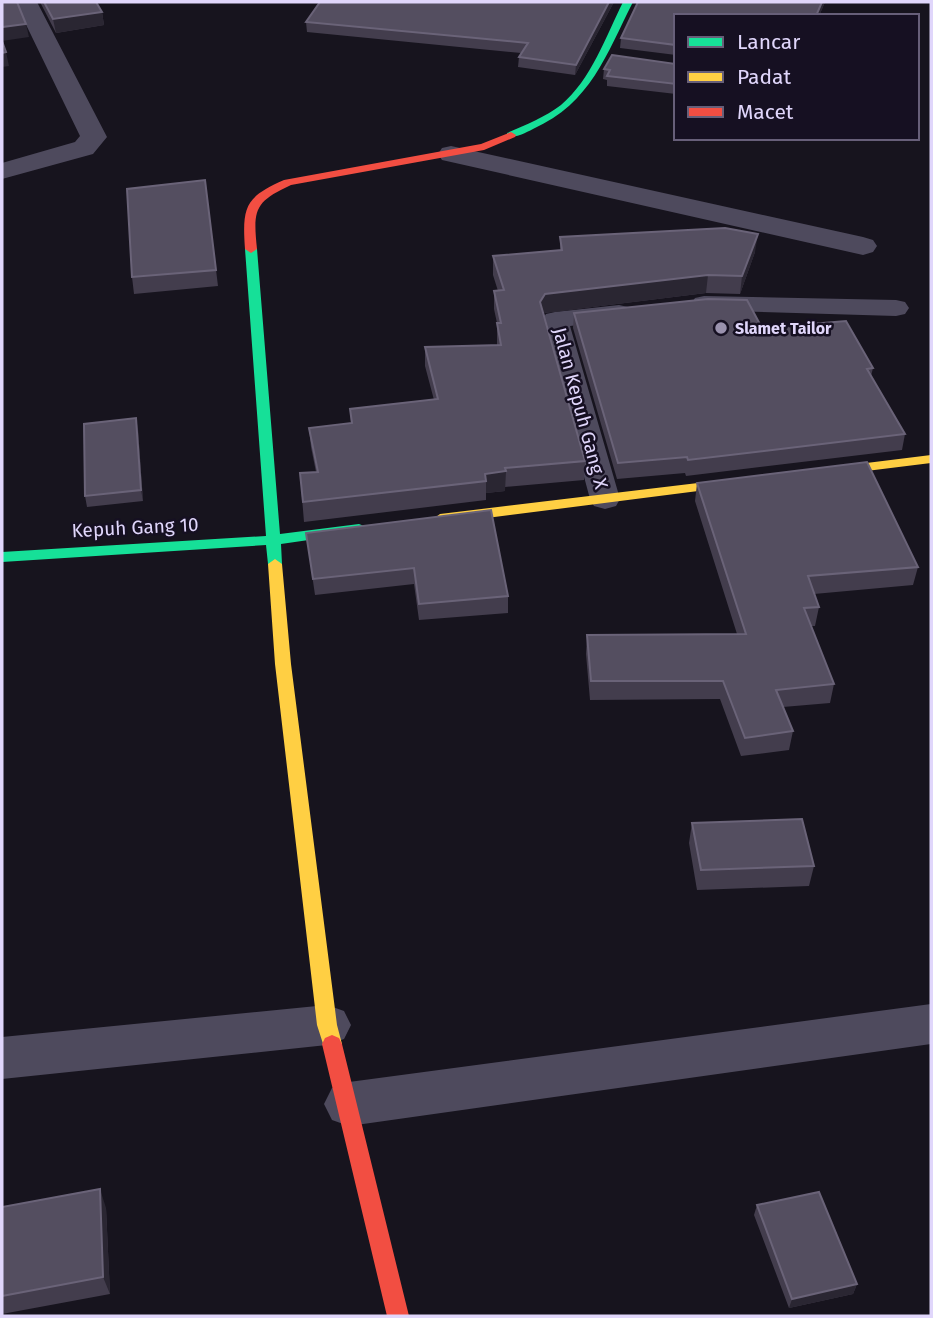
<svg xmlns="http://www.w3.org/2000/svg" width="933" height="1318" viewBox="0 0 933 1318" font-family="'Fira Sans',sans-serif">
<rect width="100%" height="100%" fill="#17141e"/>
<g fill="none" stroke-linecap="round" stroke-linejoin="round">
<path fill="#4e4a5d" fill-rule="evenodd" d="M704,296L896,300L905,302L909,308L905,314L896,316L695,310L691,304L695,298Z
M619,305L628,307L632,313L628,319L570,326L620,499L616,506L605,509L594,506L590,499L542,320L546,314L555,312Z"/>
<path fill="#4e4a5d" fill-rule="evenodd" d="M15,2H37L107,137L93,154L2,179V163L75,142L80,136Z
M451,146L863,237L873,240L877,246L873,252L863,255L442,160L438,154L442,148Z
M931,1004V1044L349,1126L332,1120L324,1104L332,1088L349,1082Z
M327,1005L344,1011L351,1025L344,1039L327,1045L2,1079V1037Z"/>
<path fill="#16e098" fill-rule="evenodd" d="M623,2H633C606,55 591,103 533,129C525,133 516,138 507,137V133C526,125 545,117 561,105C591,80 606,36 623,2Z
M251,245L257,249L280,534L359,524L364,526L366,529L364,532L281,544L282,564L275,569L268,564L266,545L2,562V552L266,536L245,249Z"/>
<path fill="#ffcf43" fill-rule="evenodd" d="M931,455V463L818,477L811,473L818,469Z
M748,477L755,481L753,484L440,524L433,519L440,514Z
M275,559L282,564L291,664L337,1025L342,1044L339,1050L332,1053L325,1050L317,1025L275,664L268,564Z"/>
<path fill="#f24e42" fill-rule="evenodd" d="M511,132L516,135L515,137L484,150L291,185C254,202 253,210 257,249L251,253L245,249C242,207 245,197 284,180L481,144Z
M332,1035L339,1038L342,1044L409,1316H387L322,1044L325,1038Z"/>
</g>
<path fill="#433d4d" d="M40,2H96L102,12L104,25L56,33Z
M320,2H614L575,75L518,67L519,57L521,53L307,32L306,22Z
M638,2H825L819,16H676V55L620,48L621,38Z
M676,64V94L607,86V80L603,79L604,69Z
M205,180L218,286L134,294L132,277Z
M560,237L755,252L740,294L706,293L544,313L585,461L584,480L505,487V491L486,493V500L304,522L300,473L316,472L311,447L309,428L351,423L350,409L434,400L425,366V347L497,345V323L494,309V291H498L493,275V256L560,251Z
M574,313L762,328L873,368L871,376L905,434L902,450L686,476L685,473L617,479L573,328Z
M138,429L143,501L87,507L85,496Z
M697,483L918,567L913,585L814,594L819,607L815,626H811L834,684L830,703L783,707L793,731L789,750L741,756L720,699L590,700L586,654L587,635L737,634L695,501Z
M306,533L508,596V613L419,620L414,584L315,595Z
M692,823L814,866L809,886L697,890L689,843Z
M757,1205L857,1284L853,1294L789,1308L754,1215Z
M2,1207L106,1208L110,1294L2,1314Z"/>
<path fill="#2a2632" d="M609,2H614L575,75L576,65Z
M822,2H825L819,16H816Z
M102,12L104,25L56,33L53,19Z
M26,24L29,37L2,41V27Z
M6,52L9,66L2,67V53Z
M758,234L755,252L740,294L742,276Z
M708,275L706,293L544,313L539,321L540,302L545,294Z
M136,418L138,429L143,501L141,490Z
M506,471L505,491L486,493V481L485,474Z
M100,1189L106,1208L110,1294L103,1277Z
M857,1284L853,1294L789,1308L792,1299Z"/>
<path fill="#544e60" stroke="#6a6378" stroke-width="2" d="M2,2H17L26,24L2,27Z
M44,2H96L102,12L53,19Z
M320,2H609L576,65L519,57L528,43L306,22Z
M638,2H822L816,16H676V45L621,38Z
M2,41L6,52L2,53Z
M612,55L676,64V84L607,76L610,70L604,69Z
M205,180L216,270L132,277L127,189Z
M725,228L758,234L742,276L708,275L545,294L540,302L585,461L505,468L506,471L485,474L486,481L303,502L300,473L318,472L309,428L352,423L350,409L438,399L425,347L501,345L497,323H501L494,291L504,290L493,256L562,250L560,237Z
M708,299L747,300L762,328L846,321L873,368L867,369L905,434L688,460L687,457L618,463L574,313Z
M136,418L141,490L85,496L84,424Z
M867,462L918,567L808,576L819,607L804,608L834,684L776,690L793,731L745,738L723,681H591L587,635L746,634L697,483Z
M491,510L508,596L419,604L414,568L313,579L306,533Z
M802,819L814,866L701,870L692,823Z
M100,1189L103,1277L2,1296V1207Z
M819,1192L857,1284L792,1299L757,1205Z"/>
<circle fill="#9a92ae" stroke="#161022" stroke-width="2.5" cx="721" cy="328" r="7"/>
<g text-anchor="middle" stroke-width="5" stroke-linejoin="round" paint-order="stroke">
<g font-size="16" font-weight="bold" fill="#e0d6fb" stroke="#161022" text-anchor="start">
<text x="735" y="334">Slamet Tailor</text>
</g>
<g font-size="19" fill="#e0d6fb" stroke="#161022">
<text transform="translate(581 408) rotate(75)" y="7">Jalan Kepuh Gang X</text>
<text transform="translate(135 527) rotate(-3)" y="7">Kepuh Gang 10</text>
</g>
</g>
<rect width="933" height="1318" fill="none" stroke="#e0d6fb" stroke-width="7"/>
<rect x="674" y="14" width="245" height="126" fill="#161022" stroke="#675f79" stroke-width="2"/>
<rect x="688" y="37" width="35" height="10" fill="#16e098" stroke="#675f79" stroke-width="2"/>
<text x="737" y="49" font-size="21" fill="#e0d6fb">Lancar</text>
<rect x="688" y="72" width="35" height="10" fill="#ffcf43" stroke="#675f79" stroke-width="2"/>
<text x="737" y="84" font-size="21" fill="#e0d6fb">Padat</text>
<rect x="688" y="107" width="35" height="10" fill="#f24e42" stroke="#675f79" stroke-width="2"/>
<text x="737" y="119" font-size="21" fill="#e0d6fb">Macet</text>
</svg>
